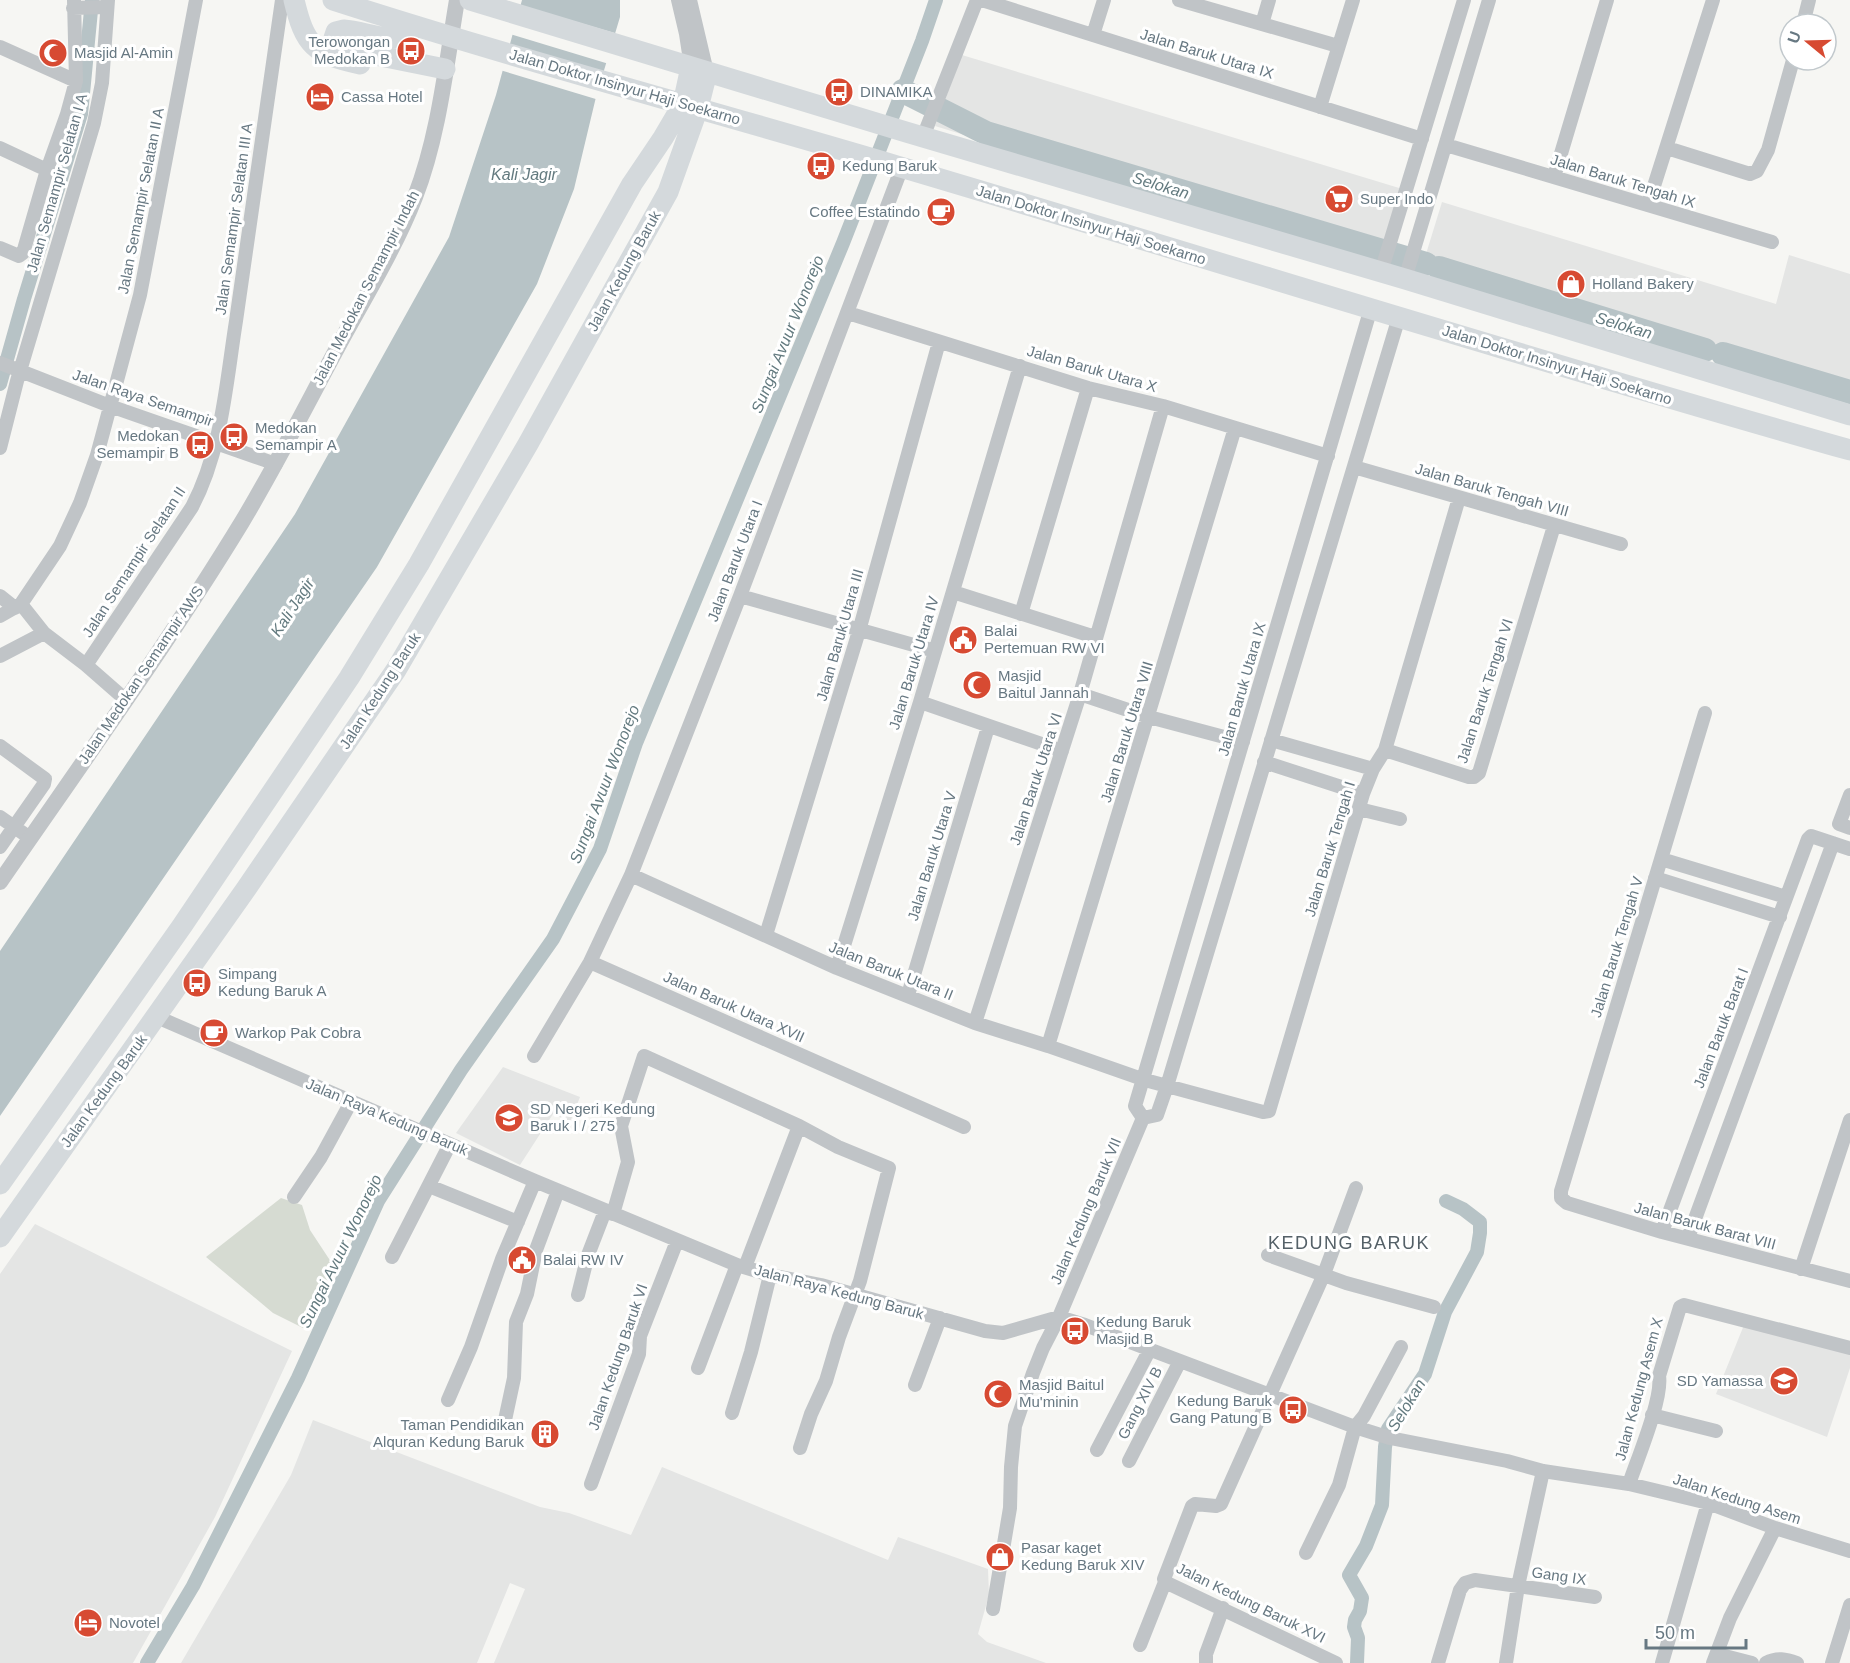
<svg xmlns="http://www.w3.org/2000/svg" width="1850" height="1663" viewBox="0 0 1850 1663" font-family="Helvetica,sans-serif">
<rect width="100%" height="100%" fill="#f6f6f3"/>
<path fill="#e4e5e4" d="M962,55L1409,191L1389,250L1370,259L935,126Z
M1442,202L1776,304L1789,255L1850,274V394L1422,267Z
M503,1067L580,1097L570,1122L553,1114L520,1165L456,1133Z
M35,1224L292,1351L215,1517L133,1663H0V1274Z
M1744,1325L1850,1352V1368L1827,1437L1716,1394Z
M313,1420L540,1507L569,1513L631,1535L662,1467L888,1560L898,1537L988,1569L989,1595L978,1634L987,1642L1046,1663H494L525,1589L510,1583L477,1663H181L291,1475Z"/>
<path fill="#d6dbd2" d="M281,1198L302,1205L310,1230L337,1271L307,1330L273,1313L206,1257Z"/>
<path fill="#b7c3c6" d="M522,0H620V17L596,97L574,189L537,284L377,567L0,1116V951L295,514L449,237L496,95Z"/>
<path fill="#f6f6f3" d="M518,5L618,34L609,64L510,34Z
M507,44L607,73L599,100L500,70Z"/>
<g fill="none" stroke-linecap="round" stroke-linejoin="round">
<path stroke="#b7c3c6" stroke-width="14" d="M0,384L24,299L81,114L92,0
M147,1663L193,1586L298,1378L378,1201L461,1070L553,939L600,849L636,743L843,243L922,41L936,0
M1357,1663L1358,1638L1354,1627L1355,1620L1360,1611L1362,1598L1349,1575L1366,1546L1382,1505L1385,1447L1388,1429L1425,1374L1445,1312L1477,1252L1480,1233V1222L1463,1209L1446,1201"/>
<path stroke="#b7c3c6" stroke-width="24" d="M903,91L986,133L1426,264
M1439,268L1705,350
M1723,354L1850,392"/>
<path stroke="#c0c4c7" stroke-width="14" d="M678,0L686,34L691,67
M690,0L707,72
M982,0L1422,139
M1179,0L1338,46
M73,8L107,7
M1262,24L1269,0
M1803,24L1809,0
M1093,35L1104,0
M0,47L76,81
M1320,107L1353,0
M923,137L977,0
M1446,145L1772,242
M0,148L47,170
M1667,148L1750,174L1757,171L1768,150L1793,60
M1554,177L1607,0
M1648,205L1713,0
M0,248L19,256L23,253L47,170L67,114L76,81L74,0
M1381,272L1464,0
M1405,279L1489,0
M848,313L1088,388L1163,406L1328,456
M0,363L110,406L276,464
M0,448L17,381L94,123L102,83L108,0
M1354,467L1621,544
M953,592L1095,637
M0,596L15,608
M740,596L935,651
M21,604L44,633L86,665L126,700
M1021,614L1088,388
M0,616L21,604L60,546L80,503L97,455L140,295L196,0
M0,656L44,633
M86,665L192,507C222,450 226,384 236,321C252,214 266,107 282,0
M1080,694L1149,717L1243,742
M920,702L1062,751
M1705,713L1561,1191V1198L1567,1203L1662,1232L1850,1281
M1271,740L1373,769
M0,746L45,779L44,784L0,847
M1385,750L1469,777H1474L1479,773L1554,526
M1264,762L1363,794
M1850,795L1839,824L1850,828
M1359,809L1400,819
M0,817L30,838
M1661,859L1786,897
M631,875L837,968L975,1023L1048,1046L1145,1080L1263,1112L1269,1111L1363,794L1373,769L1385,750L1459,498
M1655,878L1780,917
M766,935L859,631L939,342
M590,962L964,1127
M837,968L920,702L1020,366
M908,995L988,727
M157,1017L535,1181L737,1265L770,1275L821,1285L985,1331L1003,1333L1059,1317L1085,1325L1355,1427L1390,1438L1507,1461L1543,1471L1629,1484L1708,1503L1775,1528L1850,1551
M975,1023L1080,694L1163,406
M1048,1046L1235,428
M534,1056L590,962L631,875L740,596L902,167
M1143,1118L1157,1115L1167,1086L1399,317
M1143,1118L1135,1106L1371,308
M429,1186L518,1222
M294,1197L321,1157L351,1102
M613,1214L628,1162L621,1126L644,1056L799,1126L838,1147L889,1168L860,1281L839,1337L826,1381L811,1414L800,1448
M1662,1232L1808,839L1811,836L1850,849
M1688,1238L1833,843
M1268,1255L1346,1283L1434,1307
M392,1257L450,1144
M745,1267L799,1126
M1801,1269L1850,1120
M578,1295L588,1255L605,1211
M698,1368L737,1265
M915,1385L940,1318
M448,1400L471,1347L502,1259L535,1181
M732,1413L751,1352L770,1275
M1652,1415L1716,1431
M505,1420L514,1378L516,1322L527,1294L536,1250L558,1191
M1097,1450L1150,1349
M1129,1461L1180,1361
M591,1484L639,1354L640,1336L677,1241
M1629,1484C1637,1460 1663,1398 1659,1376L1680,1307L1684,1305L1850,1348
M1306,1553L1339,1485L1355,1427L1364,1416L1401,1347
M993,1609L1010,1508L1011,1467L1015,1426L1033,1373L1043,1348L1059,1317L1143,1118
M1140,1645L1165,1582
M1717,1654L1752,1663
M1206,1663V1654L1223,1608
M1336,1663L1165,1582L1164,1579L1192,1506L1195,1504L1216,1506L1221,1504L1324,1274L1356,1188
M1438,1663L1460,1590L1465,1583L1475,1580L1595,1597
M1506,1663L1518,1586L1543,1471
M1662,1663L1708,1503
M1713,1663L1730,1618L1775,1528
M1766,1663C1777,1657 1786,1659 1797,1663
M1832,1663L1850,1605"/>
<path stroke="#c0c4c7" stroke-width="16" d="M0,882C82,763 167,645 242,522C275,467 304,410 334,354C361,303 394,251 415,197C439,135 446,65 457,0"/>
<path stroke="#d4d9dc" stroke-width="21" d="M294,0C305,46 314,54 360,64
M333,0C519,60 709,110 897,166C1215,260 1531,360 1850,450
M470,0L906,132L1405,279L1850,415
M415,27C395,49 368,31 344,30L336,32L334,38L346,49L445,69
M0,1184L182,926L349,678L419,564L632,184L663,138L683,104L691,67
M0,1237L246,889L396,670L528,444L668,192L698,108L707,72"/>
</g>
<defs>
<g id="bus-disc" transform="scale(1.5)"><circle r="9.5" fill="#d74a32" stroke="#fff"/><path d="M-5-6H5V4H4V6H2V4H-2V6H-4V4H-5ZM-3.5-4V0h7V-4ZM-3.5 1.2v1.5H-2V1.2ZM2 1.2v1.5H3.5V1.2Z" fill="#fff"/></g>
<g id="mosque-disc" transform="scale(1.5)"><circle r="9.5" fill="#d74a32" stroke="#fff"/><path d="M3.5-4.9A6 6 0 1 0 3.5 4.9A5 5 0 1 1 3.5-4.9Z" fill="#fff"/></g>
<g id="hotel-disc" transform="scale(1.5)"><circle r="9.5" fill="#d74a32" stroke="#fff"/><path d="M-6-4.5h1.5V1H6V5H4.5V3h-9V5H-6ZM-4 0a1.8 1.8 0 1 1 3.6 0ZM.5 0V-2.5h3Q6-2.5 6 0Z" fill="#fff"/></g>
<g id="supermarket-disc" transform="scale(1.5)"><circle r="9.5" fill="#d74a32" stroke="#fff"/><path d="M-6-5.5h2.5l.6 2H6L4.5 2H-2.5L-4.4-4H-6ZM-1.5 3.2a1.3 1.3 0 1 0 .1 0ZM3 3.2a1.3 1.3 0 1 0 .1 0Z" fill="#fff"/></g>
<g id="cafe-disc" transform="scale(1.5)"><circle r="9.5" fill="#d74a32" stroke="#fff"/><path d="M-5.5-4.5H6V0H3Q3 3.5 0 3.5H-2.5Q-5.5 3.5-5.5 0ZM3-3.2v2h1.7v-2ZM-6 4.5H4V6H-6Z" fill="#fff"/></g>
<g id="shop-disc" transform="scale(1.5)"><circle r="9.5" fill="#d74a32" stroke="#fff"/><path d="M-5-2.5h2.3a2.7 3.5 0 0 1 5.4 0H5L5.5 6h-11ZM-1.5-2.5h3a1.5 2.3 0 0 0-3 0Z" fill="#fff"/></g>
<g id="civic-disc" transform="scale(1.5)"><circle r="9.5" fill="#d74a32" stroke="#fff"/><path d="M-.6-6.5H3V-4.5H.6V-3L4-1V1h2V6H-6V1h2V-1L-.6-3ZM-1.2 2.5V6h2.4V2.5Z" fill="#fff"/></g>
<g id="school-disc" transform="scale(1.5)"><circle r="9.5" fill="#d74a32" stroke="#fff"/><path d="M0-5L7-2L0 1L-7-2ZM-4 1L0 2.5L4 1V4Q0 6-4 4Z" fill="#fff"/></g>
<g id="building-disc" transform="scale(1.5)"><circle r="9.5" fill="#d74a32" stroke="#fff"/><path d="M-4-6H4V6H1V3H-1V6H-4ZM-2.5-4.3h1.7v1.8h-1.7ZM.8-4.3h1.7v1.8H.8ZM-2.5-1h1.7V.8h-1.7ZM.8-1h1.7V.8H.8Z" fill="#fff"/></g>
</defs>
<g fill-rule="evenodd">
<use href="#bus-disc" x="411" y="51"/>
<use href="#mosque-disc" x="53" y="53"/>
<use href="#bus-disc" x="839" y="92"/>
<use href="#hotel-disc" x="320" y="97"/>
<use href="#bus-disc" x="821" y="166"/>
<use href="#supermarket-disc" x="1339" y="199"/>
<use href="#cafe-disc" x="941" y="212"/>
<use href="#shop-disc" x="1571" y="284"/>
<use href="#bus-disc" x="234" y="437"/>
<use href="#bus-disc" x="200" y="445"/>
<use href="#civic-disc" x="963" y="640"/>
<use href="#mosque-disc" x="977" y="685"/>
<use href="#bus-disc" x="197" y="983"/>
<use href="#cafe-disc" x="214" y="1033"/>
<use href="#school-disc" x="509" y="1118"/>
<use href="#civic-disc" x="522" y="1260"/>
<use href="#bus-disc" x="1075" y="1331"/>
<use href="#school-disc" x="1784" y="1381"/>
<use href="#mosque-disc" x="998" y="1394"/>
<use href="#bus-disc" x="1293" y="1410"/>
<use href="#building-disc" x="545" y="1434"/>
<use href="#shop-disc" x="1000" y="1557"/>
<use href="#hotel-disc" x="88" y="1623"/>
</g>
<g text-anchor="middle" stroke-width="6" stroke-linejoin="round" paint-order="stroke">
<g font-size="15" fill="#677882" stroke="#fff" text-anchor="start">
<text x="390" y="47" text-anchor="end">Terowongan<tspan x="390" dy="17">Medokan B</tspan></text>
<text x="74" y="58">Masjid Al-Amin</text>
<text x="860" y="97">DINAMIKA</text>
<text x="341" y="102">Cassa Hotel</text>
<text x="842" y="171">Kedung Baruk</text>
<text x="1360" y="204">Super Indo</text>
<text x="920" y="217" text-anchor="end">Coffee Estatindo</text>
<text x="1592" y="289">Holland Bakery</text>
<text x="255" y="433">Medokan<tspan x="255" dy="17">Semampir A</tspan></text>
<text x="179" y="441" text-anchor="end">Medokan<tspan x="179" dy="17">Semampir B</tspan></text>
<text x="984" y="636">Balai<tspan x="984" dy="17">Pertemuan RW VI</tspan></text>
<text x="998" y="681">Masjid<tspan x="998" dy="17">Baitul Jannah</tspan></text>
<text x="218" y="979">Simpang<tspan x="218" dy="17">Kedung Baruk A</tspan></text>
<text x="235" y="1038">Warkop Pak Cobra</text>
<text x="530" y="1114">SD Negeri Kedung<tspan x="530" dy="17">Baruk I / 275</tspan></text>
<text x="543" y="1265">Balai RW IV</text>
<text x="1096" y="1327">Kedung Baruk<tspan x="1096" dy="17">Masjid B</tspan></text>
<text x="1763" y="1386" text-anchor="end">SD Yamassa</text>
<text x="1019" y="1390">Masjid Baitul<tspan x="1019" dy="17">Mu'minin</tspan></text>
<text x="1272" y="1406" text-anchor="end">Kedung Baruk<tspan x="1272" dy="17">Gang Patung B</tspan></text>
<text x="524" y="1430" text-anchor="end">Taman Pendidikan<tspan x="524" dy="17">Alquran Kedung Baruk</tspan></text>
<text x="1021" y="1553">Pasar kaget<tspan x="1021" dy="17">Kedung Baruk XIV</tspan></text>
<text x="109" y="1628">Novotel</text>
</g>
<g font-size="15" fill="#677882" stroke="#fff">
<text transform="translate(1207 54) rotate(17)" y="5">Jalan Baruk Utara IX</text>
<text transform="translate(625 87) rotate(16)" y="5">Jalan Doktor Insinyur Haji Soekarno</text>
<text transform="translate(1623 181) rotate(17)" y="5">Jalan Baruk Tengah IX</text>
<text transform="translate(57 183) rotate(-74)" y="5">Jalan Semampir Selatan I A</text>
<text transform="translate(141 201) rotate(-79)" y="5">Jalan Semampir Selatan II A</text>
<text transform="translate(234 219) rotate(-82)" y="5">Jalan Semampir Selatan III A</text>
<text transform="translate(1091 225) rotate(17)" y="5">Jalan Doktor Insinyur Haji Soekarno</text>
<text transform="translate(624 271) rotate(-61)" y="5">Jalan Kedung Baruk</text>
<text transform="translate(366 288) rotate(-63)" y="5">Jalan Medokan Semampir Indah</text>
<text transform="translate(1557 365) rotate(17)" y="5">Jalan Doktor Insinyur Haji Soekarno</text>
<text transform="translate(1092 369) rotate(16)" y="5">Jalan Baruk Utara X</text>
<text transform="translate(143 398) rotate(19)" y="5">Jalan Raya Semampir</text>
<text transform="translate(1492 490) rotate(16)" y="5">Jalan Baruk Tengah VIII</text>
<text transform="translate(735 561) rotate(-69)" y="5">Jalan Baruk Utara I</text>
<text transform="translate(134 562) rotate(-57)" y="5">Jalan Semampir Selatan II</text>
<text transform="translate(840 635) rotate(-74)" y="5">Jalan Baruk Utara III</text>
<text transform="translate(914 663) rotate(-73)" y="5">Jalan Baruk Utara IV</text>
<text transform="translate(141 675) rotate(-56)" y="5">Jalan Medokan Semampir AWS</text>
<text transform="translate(1242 689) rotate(-74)" y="5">Jalan Baruk Utara IX</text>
<text transform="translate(380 691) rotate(-57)" y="5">Jalan Kedung Baruk</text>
<text transform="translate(1485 691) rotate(-72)" y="5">Jalan Baruk Tengah VI</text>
<text transform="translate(1127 732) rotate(-73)" y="5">Jalan Baruk Utara VIII</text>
<text transform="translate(1036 779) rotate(-72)" y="5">Jalan Baruk Utara VI</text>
<text transform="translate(1330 849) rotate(-73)" y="5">Jalan Baruk Tengah I</text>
<text transform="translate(932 856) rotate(-73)" y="5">Jalan Baruk Utara V</text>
<text transform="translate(1617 947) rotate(-73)" y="5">Jalan Baruk Tengah V</text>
<text transform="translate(891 971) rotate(22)" y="5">Jalan Baruk Utara II</text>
<text transform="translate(734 1007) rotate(24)" y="5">Jalan Baruk Utara XVII</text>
<text transform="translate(1721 1028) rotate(-69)" y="5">Jalan Baruk Barat I</text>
<text transform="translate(104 1091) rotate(-54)" y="5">Jalan Kedung Baruk</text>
<text transform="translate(387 1117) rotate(23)" y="5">Jalan Raya Kedung Baruk</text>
<text transform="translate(1086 1211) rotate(-67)" y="5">Jalan Kedung Baruk VII</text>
<text transform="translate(1705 1226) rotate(15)" y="5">Jalan Baruk Barat VIII</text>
<text transform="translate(839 1292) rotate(15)" y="5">Jalan Raya Kedung Baruk</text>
<text transform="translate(618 1357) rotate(-71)" y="5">Jalan Kedung Baruk VI</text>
<text transform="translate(1639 1389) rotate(-75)" y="5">Jalan Kedung Asem X</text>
<text transform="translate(1140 1403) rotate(-63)" y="5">Gang XIV B</text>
<text transform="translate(1737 1499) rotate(18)" y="5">Jalan Kedung Asem</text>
<text transform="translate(1559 1576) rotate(8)" y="5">Gang IX</text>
<text transform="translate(1251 1603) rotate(26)" y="5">Jalan Kedung Baruk XVI</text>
</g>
<g font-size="16" font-style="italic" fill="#637a7f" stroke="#fff">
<text x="524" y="180">Kali Jagir</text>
<text transform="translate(1161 185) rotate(17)" y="6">Selokan</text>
<text transform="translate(1624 325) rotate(17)" y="6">Selokan</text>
<text transform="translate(787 334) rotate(-68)" y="6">Sungai Avuur Wonorejo</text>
<text transform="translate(292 607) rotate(-57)" y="6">Kali Jagir</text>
<text transform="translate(604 784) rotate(-69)" y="6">Sungai Avuur Wonorejo</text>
<text transform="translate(340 1251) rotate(-64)" y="6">Sungai Avuur Wonorejo</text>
<text transform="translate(1406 1405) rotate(-59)" y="6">Selokan</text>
</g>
<g font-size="18" letter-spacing="1.5" fill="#556168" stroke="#fff">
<text x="1349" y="1249">KEDUNG BARUK</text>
</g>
</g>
<g transform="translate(1808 42) rotate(289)"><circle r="28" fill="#ffffff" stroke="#c2c9cd" stroke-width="1.5"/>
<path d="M0-4.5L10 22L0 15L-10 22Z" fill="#d74a32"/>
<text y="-9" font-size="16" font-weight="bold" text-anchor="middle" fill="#677882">U</text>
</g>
<path d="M1646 1639v9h100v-9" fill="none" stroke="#677882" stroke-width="3"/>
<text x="1655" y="1639" font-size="18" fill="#677882" stroke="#ffffff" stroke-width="4.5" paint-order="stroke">50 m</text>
</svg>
